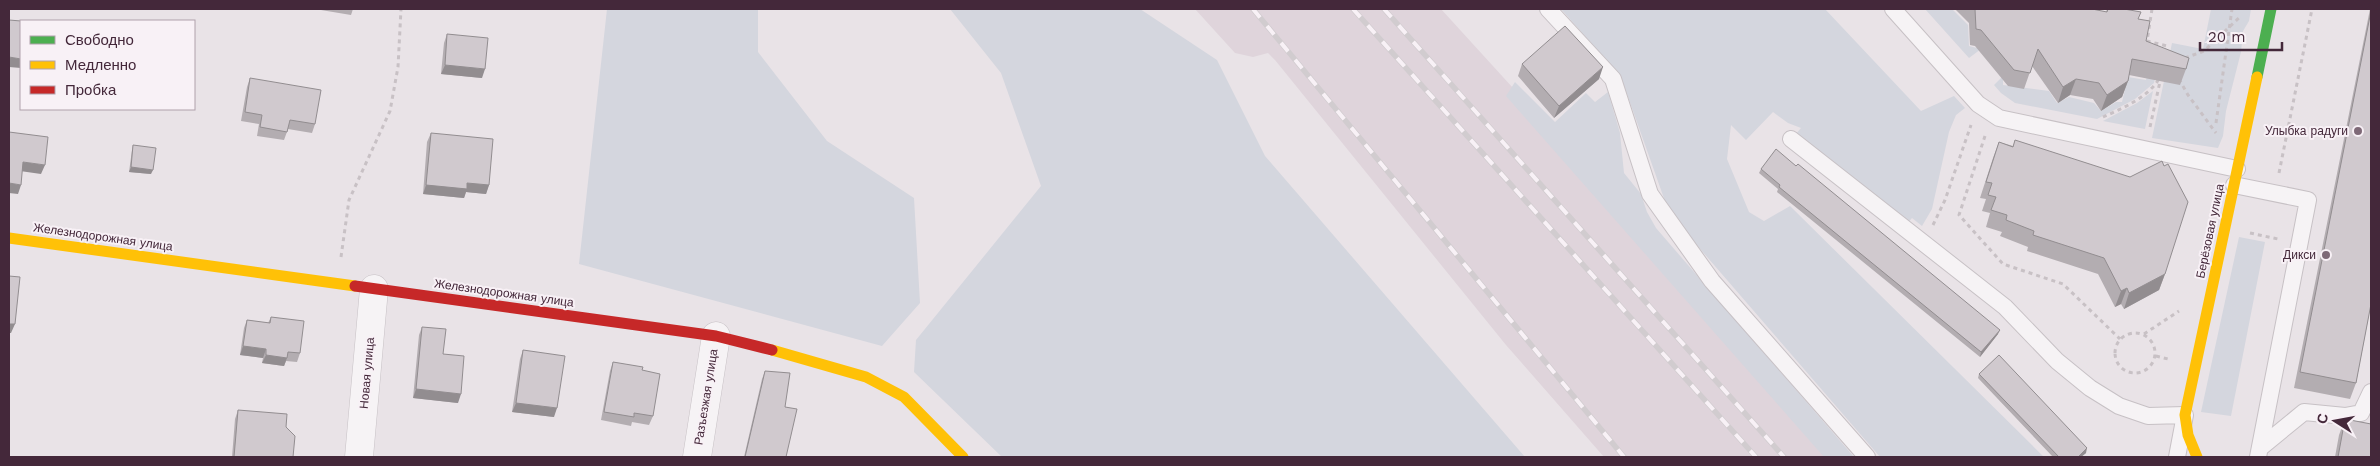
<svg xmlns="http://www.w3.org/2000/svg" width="2380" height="466" viewBox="0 0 2380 466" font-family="'Work Sans',sans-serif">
<rect width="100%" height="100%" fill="#e9e3e7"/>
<path fill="#dfd4db" d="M1195,9H1441L1849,457H1604L1506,345L1275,60L1268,53L1253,57L1235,53Z"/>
<path fill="#d4d6de" d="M607,9H758V52L827,141L914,198L920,303L882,346L579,264Z
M950,9H1140L1217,60L1265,156L1525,457H1002L914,372L916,340L1041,186L1001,73Z
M1561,9H1825L1921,111L1954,96L1965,108L1956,115L1949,132L1932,209L1922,226L1912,218L1907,224L1795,135L1801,128L1788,123L1773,112L1746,140L1731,125L1727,159L1749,212L1764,221L1790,206L2044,457H1880L1676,221L1666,204L1621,77Z
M1925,9H1952L1968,25L1969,46L1981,49L1969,58Z
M2211,9H2251L2249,21L2243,31L2241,52L2226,111L2223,136L2218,148L2152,138L2172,43L2203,49Z
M2153,45L2161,47L2154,83L2135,99L2097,119L2015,103L2001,93L1994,85L2003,76V85L2049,91L2057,103L2069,97L2094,103L2101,111L2116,102H2122L2128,77L2146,80Z
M1515,82L1555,122L1586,93L1595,102L1608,92L1620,133L1624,173L1641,194L1647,212L1656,228L1854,457H1824L1506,96Z
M2153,91L2145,129L2103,121L2137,103Z
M2239,237L2265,242L2231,416L2201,412Z"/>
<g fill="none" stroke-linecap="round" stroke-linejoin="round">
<g stroke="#c7c1c5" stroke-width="18">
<path id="lane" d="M1548,9L1613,79L1650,194L1712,281L1867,457
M1893,9L1978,104L1999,118L2237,169
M1791,139L2005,307L2057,361L2090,388L2119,406L2148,416L2185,415L2177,457
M2234,185L2308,200L2258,457
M2260,448L2304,412L2345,416L2361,413L2371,392"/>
</g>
<g stroke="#c7c1c5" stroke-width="29">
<path id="street" d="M359,457L374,289
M697,457L716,336"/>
</g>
<path stroke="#c8c1c5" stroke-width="3" stroke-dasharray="4 4" stroke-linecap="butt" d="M2152,9L2147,41L2167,46L2166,51
M2185,58L2204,51L2241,16
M2179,79L2188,95L2216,133
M2103,117C2123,108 2147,98 2159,79
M2216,123L2232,9
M2150,127L2161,77
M1985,136L1959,215L2003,264L2063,284L2120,339
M2279,173L2312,9
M1933,225L1945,200L1971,125
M2250,233L2278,239
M341,257L349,200L390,111L398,67L401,9
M2115 353a20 20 0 1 1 40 0a20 20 0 1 1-40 0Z
M2144,334L2179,311
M2156,356L2168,359"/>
<use href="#lane" stroke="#f6f3f5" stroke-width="16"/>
<use href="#street" stroke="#f6f3f5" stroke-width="28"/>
<path stroke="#4caf50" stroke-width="11" d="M2257,77L2271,9"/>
<path stroke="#ffc107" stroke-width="11" d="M9,238L355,286
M772,350L866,377L904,397L963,457
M2197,457L2188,435L2185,415L2257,77"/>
<path stroke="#c62828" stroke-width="11" d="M355,286L716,336L772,350"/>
<g stroke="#d1cccf" stroke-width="5.5">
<path id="rail" d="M1253,9L1624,457
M1353,9L1756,457
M1384,9L1784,457"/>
</g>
<use href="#rail" stroke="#f8f1f6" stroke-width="4" stroke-dasharray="11" stroke-linecap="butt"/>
</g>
<path fill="#b3adb1" d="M315,9H353L351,15Z
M1955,9H2092L2106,12L2107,9L2138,19L2146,41L2186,69L2180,85L2129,75L2128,81L2122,97L2101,111L2093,99L2070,95L2058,103L2032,66L2024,89L2008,86L1975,46L1970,45L1969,23Z
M2370,9H2371V304L2356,383L2350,399L2294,388Z
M447,34L482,78L441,74L444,43Z
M1522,64L1599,79L1554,118L1518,76Z
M250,78L315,124L312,133L288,129L284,140L257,136L259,124L241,121L247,87Z
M431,133L489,185L486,194L466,192L464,198L423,194L427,142Z
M2015,140L2165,274L2159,290L2124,309L2121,304L2115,307L2098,274L2027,251L2028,247L2000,236L2002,232L1986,227L1990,213L1982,211L1986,199L1980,198L1993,158L1999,142L2013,146Z
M133,145L151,174L129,172L132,150Z
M1761,169L1998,334L1980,357L1777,192L1778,189L1759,173Z
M271,317L300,353L297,362L286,361L284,366L262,363L263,358L240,355L244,328L247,320L268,323Z
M422,327L443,354L458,403L413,398L419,335Z
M523,350L554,417L512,412L520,359Z
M613,362L642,370L653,416L649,425L632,422L631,426L601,420L610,371Z
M765,371L785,407L786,457H744L762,379Z
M1979,374L2086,453L2081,457H2053L1978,378Z
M238,410L293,457H232L235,419Z
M2345,419L2371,457H2335L2339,435Z"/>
<path fill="#928d90" d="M9,57L21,59V68L9,67Z
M445,65L485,69L482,78L441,74Z
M1603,67L1599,79L1554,118L1559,106Z
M2076,79L2070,95L2058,103L2063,87Z
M2128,81L2122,97L2101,111L2107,95Z
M23,162L45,165L41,174L20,171Z
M131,167L153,170L151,174L129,172Z
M9,183L21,185L18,194L9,193Z
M467,183L489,185L486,194L466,192L464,198L423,194L426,185Z
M2165,274L2159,290L2124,309L2129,293Z
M2127,288L2121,304L2115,307L2121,291Z
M9,324H15L11,333H9Z
M2000,330L1998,334L1980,357L1981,352Z
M243,346L266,349L263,358L240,355Z
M266,355L287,358L284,366L262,363Z
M416,389L461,394L458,403L413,398Z
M516,403L557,408L554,417L512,412Z
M2087,448L2086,453L2081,457H2078Z"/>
<path fill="#d0c9ce" stroke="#928d90" d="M1975,9H2092L2107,12L2108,9H2124L2141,12L2138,19L2150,21L2146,41L2189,58L2186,69L2132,59L2128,81L2107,95L2099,83L2076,79L2063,87L2038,49L2030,73L2014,70L1981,30L1976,29Z
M2371,11V304L2356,383L2300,372Z
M9,20L21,21V59L9,57Z
M1565,26L1603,67L1559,106L1522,64Z
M447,34L488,38L485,69L445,65Z
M250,78L321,90L315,124L290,120L287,132L260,127L262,115L245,112Z
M9,132L48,137L45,165L23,162L21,185L9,183Z
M431,133L493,139L489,185L467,183V189L426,185Z
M2015,140L2130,177L2162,161L2164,166L2168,164L2188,202L2165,274L2129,293L2127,288L2121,291L2104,258L2033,235L2034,231L2006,220L2007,215L1991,210L1996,197L1988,195L1992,183L1986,182L1999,142L2013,147Z
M133,145L156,148L153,170L131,167Z
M1776,149L1796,166L1798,164L2000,330L1981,352L1779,187L1780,185L1761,169Z
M9,276L20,277L15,324H9Z
M271,317L304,321L300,353L288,352L287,358L266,355V349L243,346L247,320L270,323Z
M422,327L446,329L443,354L464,356L461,394L416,389Z
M523,350L565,356L557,408L516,403Z
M1999,355L2087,448L2078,457H2059L1979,374Z
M613,362L643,367L642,370L660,374L653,416L634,413V417L604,412Z
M765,371L790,373L785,407L797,409L786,457H745Z
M238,410L287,414L286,427L295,436L293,457H234Z
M2345,419L2371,424V457H2338Z"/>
<g fill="#7e6977" stroke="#f8f1f6" stroke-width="2">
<circle cx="2358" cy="131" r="5"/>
<circle cx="2326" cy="255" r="5"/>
</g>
<g text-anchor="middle" stroke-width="4" stroke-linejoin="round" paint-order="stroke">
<g font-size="12" fill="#44283a" stroke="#f8f1f6" text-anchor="end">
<text x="2348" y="135">Улыбка радуги</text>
<text x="2316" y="259">Дикси</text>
</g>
<g font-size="12" fill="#44283a" stroke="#f8f1f6">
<text transform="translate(2210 231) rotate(-78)" y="4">Берёзовая улица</text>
<text transform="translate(103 237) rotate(8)" y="4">Железнодорожная улица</text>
<text transform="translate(504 293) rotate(8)" y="4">Железнодорожная улица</text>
<text transform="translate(367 373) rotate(-85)" y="4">Новая улица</text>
<text transform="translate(706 397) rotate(-81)" y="4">Разъезжая улица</text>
</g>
</g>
<rect width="2380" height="466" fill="none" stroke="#44283a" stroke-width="20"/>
<rect x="20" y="20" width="175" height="90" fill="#f8f1f6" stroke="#b0a1ab"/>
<rect x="30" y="36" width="25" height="8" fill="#4caf50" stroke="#b0a1ab"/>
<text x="65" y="45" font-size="15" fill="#44283a">Свободно</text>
<rect x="30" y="61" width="25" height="8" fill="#ffc107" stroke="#b0a1ab"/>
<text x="65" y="70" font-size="15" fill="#44283a">Медленно</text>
<rect x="30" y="86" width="25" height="8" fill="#c62828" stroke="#b0a1ab"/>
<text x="65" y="95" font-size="15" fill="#44283a">Пробка</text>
<g transform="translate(2335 421) rotate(281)" stroke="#f8f1f6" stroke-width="4" paint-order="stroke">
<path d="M0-4L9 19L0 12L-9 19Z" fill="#44283a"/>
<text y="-8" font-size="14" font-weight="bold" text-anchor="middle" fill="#44283a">С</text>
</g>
<path d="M2200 42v8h82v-8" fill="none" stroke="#44283a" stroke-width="2.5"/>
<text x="2208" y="42" font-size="15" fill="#44283a" stroke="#f8f1f6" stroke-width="4" paint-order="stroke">20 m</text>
</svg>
